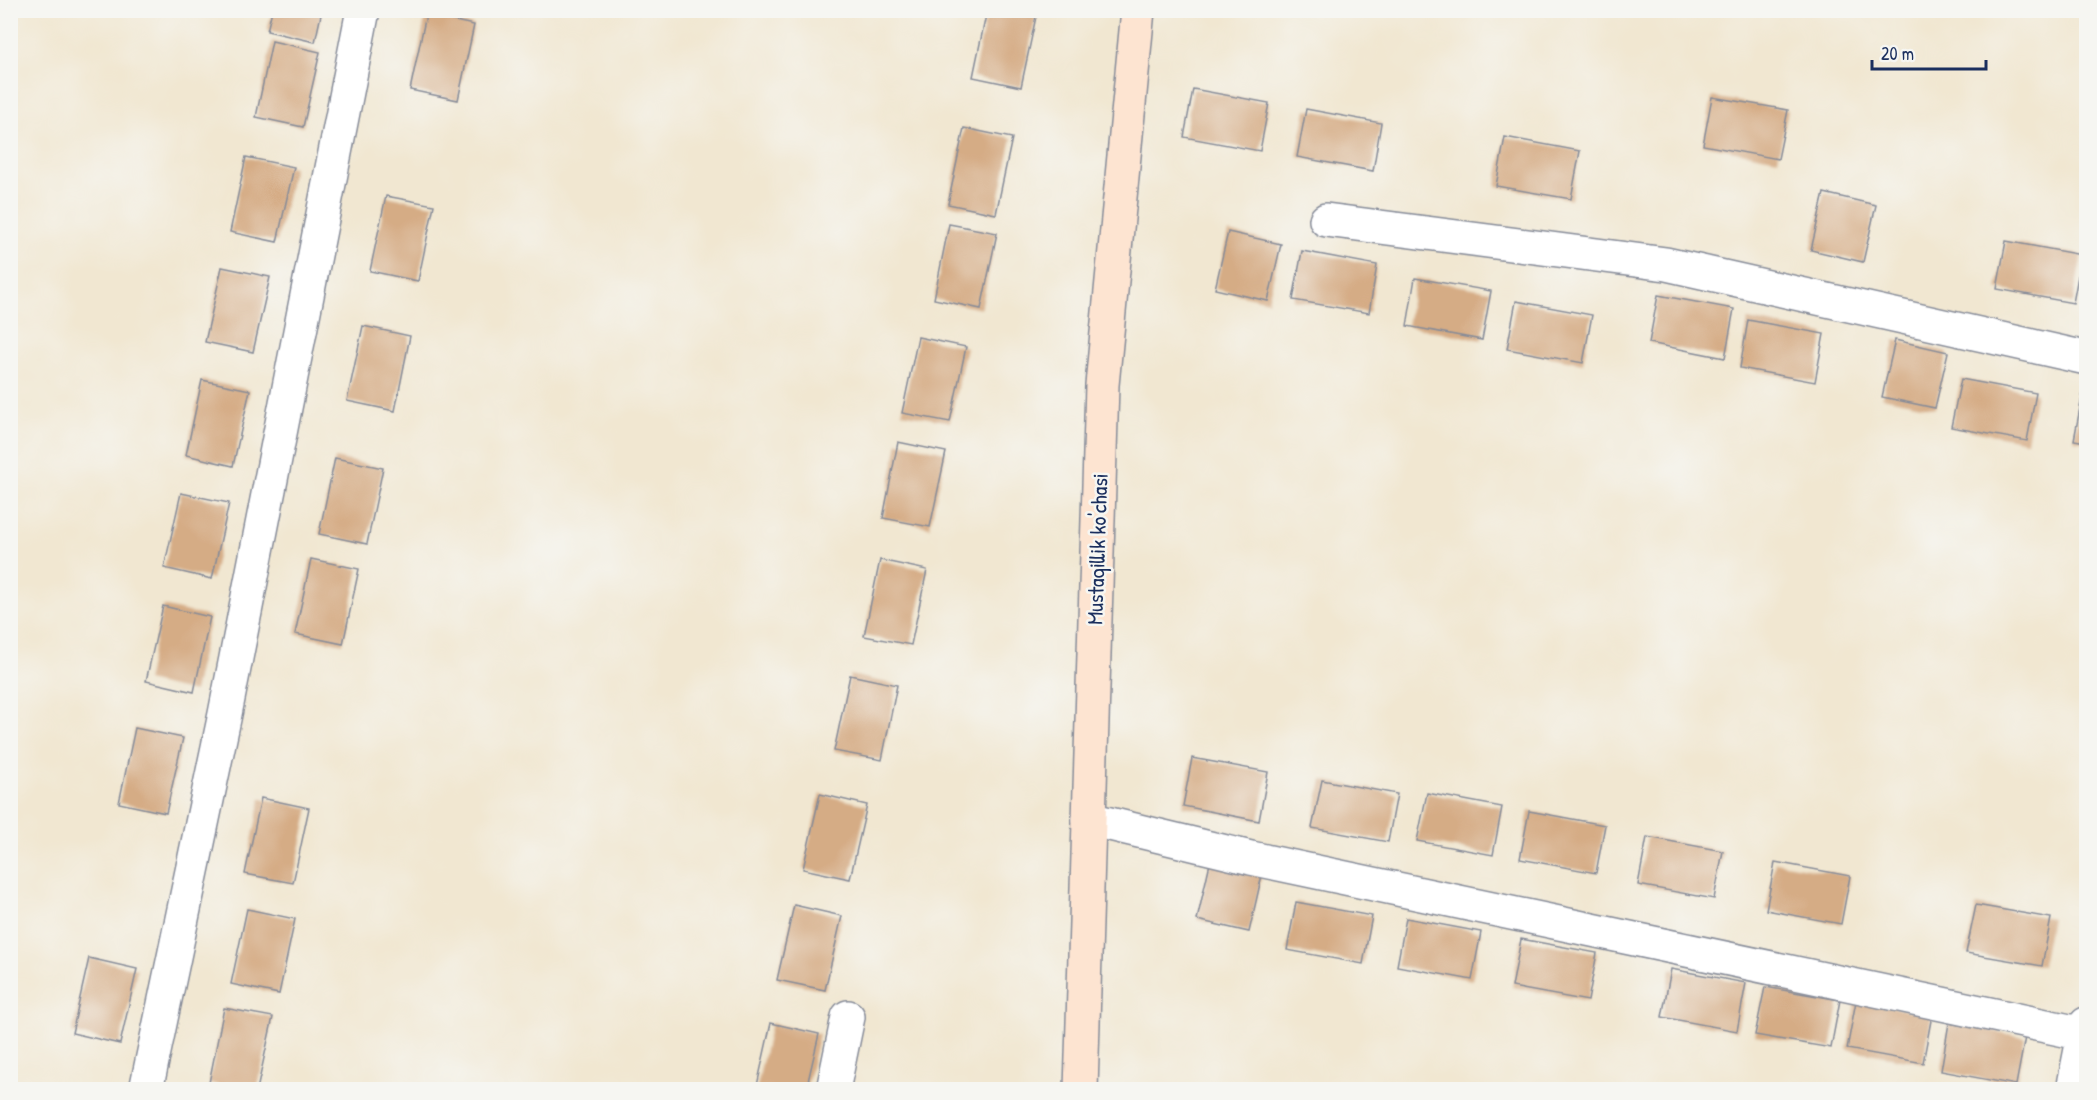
<svg xmlns="http://www.w3.org/2000/svg" width="2097" height="1100" viewBox="0 0 2097 1100" font-family="'Patrick Hand',sans-serif">
<rect width="100%" height="100%" fill="#f6f6f2"/>
<filter id="ink" filterUnits="userSpaceOnUse"><feTurbulence type="fractalNoise" baseFrequency=".0167" numOctaves="2"/><feDisplacementMap in="SourceGraphic" scale="12" xChannelSelector="R" yChannelSelector="G"/><feConvolveMatrix kernelMatrix="1 2 1 2 8 2 1 2 1" color-interpolation-filters="sRGB"/></filter>
<filter id="wash" filterUnits="userSpaceOnUse"><feTurbulence type="fractalNoise" baseFrequency=".008" numOctaves="4" result="noise"/><feDisplacementMap in="SourceGraphic" scale="24" xChannelSelector="R" yChannelSelector="G"/><feGaussianBlur stdDeviation="1.35" result="paint"/><feColorMatrix in="noise" values="0 0 0 0 0 0 0 0 0 0 0 0 0 0 0 0 0 1.4 0 .05"/><feComposite in="paint" operator="in"/></filter>
<g filter="url(#wash)">
<rect width="100%" height="100%" fill="#f1e7d1"/>
<g id="blocks">
<path fill="#d5ac85" d="M272,10H322L315,42L267,31Z
M987,10L1037,12L1021,87L973,77Z
M426,15L474,25L458,100L410,90Z
M272,41L320,52L303,127L256,117Z
M1193,89L1269,103L1260,151L1184,137Z
M1712,97L1788,110L1778,159L1703,145Z
M1306,109L1381,123L1373,171L1297,157Z
M964,128L1012,138L996,214L948,204Z
M1505,137L1580,151L1571,199L1496,186Z
M246,157L294,167L277,242L230,232Z
M1824,193L1876,205L1863,262L1811,250Z
M386,196L434,205L418,281L370,271Z
M949,224L997,233L981,309L934,299Z
M1228,232L1281,244L1268,301L1215,289Z
M2006,241L2082,255L2073,303L1997,289Z
M1302,251L1377,265L1369,313L1293,300Z
M222,267L270,277L253,352L205,342Z
M1415,278L1491,291L1482,340L1407,326Z
M1658,295L1734,309L1725,358L1649,343Z
M1516,301L1592,315L1583,363L1507,349Z
M1748,320L1824,334L1815,382L1740,368Z
M363,326L410,336L395,411L347,401Z
M918,337L966,347L950,422L902,413Z
M1895,340L1948,352L1935,408L1882,397Z
M1961,379L2036,393L2027,441L1951,427Z
M202,380L250,390L233,466L186,455Z
M2083,392H2086V442L2074,440Z
M898,442L946,452L930,527L883,518Z
M335,458L383,468L367,544L319,534Z
M181,493L229,503L212,579L164,568Z
M311,559L359,569L343,644L295,634Z
M880,560L927,570L911,645L864,636Z
M163,606L210,617L194,692L146,681Z
M850,675L897,685L882,760L834,751Z
M135,728L183,738L166,813L119,803Z
M1192,758L1268,772L1259,821L1183,806Z
M1322,780L1397,794L1388,842L1312,828Z
M1427,793L1502,807L1493,855L1417,841Z
M820,794L867,805L850,879L803,869Z
M261,798L309,808L293,883L245,874Z
M1529,811L1605,825L1596,873L1520,859Z
M1647,837L1723,851L1714,899L1638,885Z
M1775,862L1850,876L1841,924L1766,910Z
M1210,863L1262,875L1249,932L1197,920Z
M1296,902L1372,916L1363,964L1287,950Z
M794,905L842,916L825,990L777,980Z
M1976,905L2051,918L2042,966L1966,953Z
M247,909L295,919L279,994L231,984Z
M1406,918L1481,932L1472,980L1397,966Z
M1521,939L1597,953L1588,1001L1512,987Z
M89,958L137,969L120,1044L72,1033Z
M1671,969L1746,983L1737,1031L1662,1017Z
M1765,987L1840,1000L1831,1048L1755,1035Z
M1856,1001L1932,1015L1923,1063L1847,1049Z
M224,1008L273,1017L257,1090H240L209,1083Z
M771,1023L819,1034L806,1090H756Z
M1949,1023L2025,1037L2016,1085L1941,1071Z"/>
</g>
</g>
<g filter="url(#ink)">
<use href="#blocks" fill-opacity="0" stroke="#868b98" stroke-width="1.5"/>
<g fill="none" stroke-linecap="round" stroke-linejoin="round">
<g stroke="#868b98" stroke-width="36">
<path id="street" d="M1326,220L1666,264L2086,358
M1089,819L1251,858L2084,1034
M146,1090L225,714L363,10
M833,1090L848,1017
M2073,1090L2086,1024"/>
</g>
<g stroke="#868b98" stroke-width="36">
<path id="secondary" d="M1081,1090L1102,385L1138,10"/>
</g>
<use href="#street" stroke="#fff" stroke-width="33"/>
<use href="#secondary" stroke="#fde4d1" stroke-width="33"/>
</g>
</g>
<g text-anchor="middle" stroke-width="5" stroke-linejoin="round" paint-order="stroke">
<g font-size="22" fill="#1b2f5e" stroke="#f6f6f2">
<text transform="translate(1097 549) rotate(-88)" y="8">Mustaqillik ko'chasi</text>
</g>
</g>
<rect width="2097" height="1100" fill="none" stroke="#f6f6f2" stroke-width="36"/>
<path d="M1872 60v9h114v-9" fill="none" stroke="#1b2f5e" stroke-width="3"/>
<text x="1881" y="60" font-size="18" fill="#1b2f5e" stroke="#f6f6f2" stroke-width="4.5" paint-order="stroke">20 m</text>
</svg>
